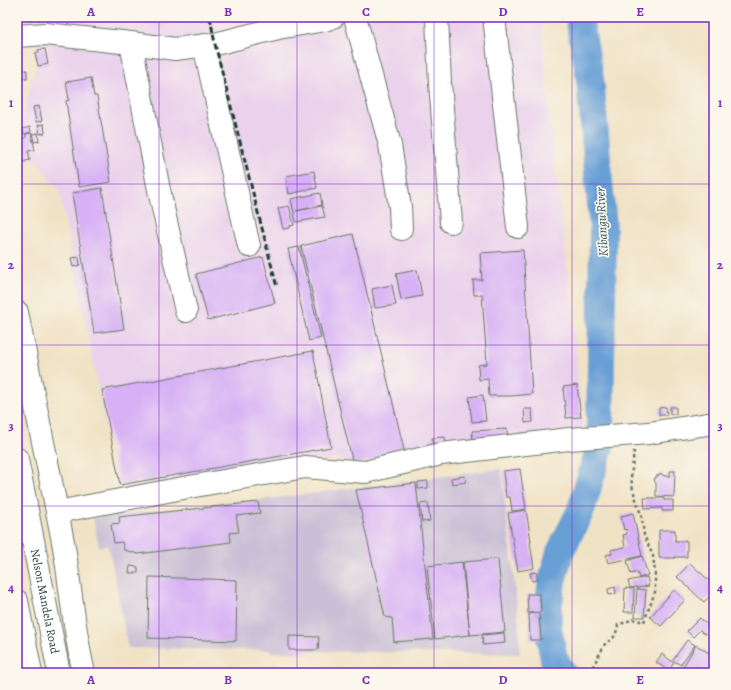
<svg xmlns="http://www.w3.org/2000/svg" width="731" height="690" viewBox="0 0 731 690" font-family="Alegreya,serif">
<rect width="100%" height="100%" fill="#fbf7ec"/>
<filter id="ink" filterUnits="userSpaceOnUse"><feTurbulence type="fractalNoise" baseFrequency=".025" numOctaves="2"/><feDisplacementMap in="SourceGraphic" scale="8" xChannelSelector="R" yChannelSelector="G"/><feConvolveMatrix kernelMatrix="1 2 1 2 8 2 1 2 1" color-interpolation-filters="sRGB"/></filter>
<filter id="wash" filterUnits="userSpaceOnUse"><feTurbulence type="fractalNoise" baseFrequency=".012" numOctaves="4" result="noise"/><feDisplacementMap in="SourceGraphic" scale="16" xChannelSelector="R" yChannelSelector="G"/><feGaussianBlur stdDeviation="0.9" result="paint"/><feColorMatrix in="noise" values="0 0 0 0 0 0 0 0 0 0 0 0 0 0 0 0 0 1.4 0 .05"/><feComposite in="paint" operator="in"/></filter>
<g filter="url(#wash)">
<rect width="100%" height="100%" fill="#f0e2c5"/>
<path fill="#ead1ec" d="M41,17H541L549,113L572,310L583,428L509,439L410,450L408,453L345,463L339,458L275,468L117,488L94,365L59,190L18,140L37,62L32,25Z
M522,669L524,673H143V671L248,672Z"/>
<path fill="#cabfd6" d="M501,469L514,578L519,628L520,654L305,651V653L271,652V650L128,648L110,553L107,545L99,547L93,518L245,500V502Z"/>
<g fill="none" stroke-linecap="round" stroke-linejoin="round">
<path stroke="#679fd5" stroke-width="4.5" d="M17,433L21,455"/>
<path stroke="#679fd5" stroke-width="28" d="M579,17L590,78L603,228L600,429
M563,673L554,659L548,627V608L552,581L560,552L581,510L600,446"/>
</g>
<g id="blocks">
<path fill="#d7b0f5" d="M45,49L48,64L38,66L35,53L39,52L38,50Z
M21,70H27V78H21Z
M91,78L94,96H97L111,182L79,187L66,101L69,100L66,82Z
M39,106L42,121L36,122L33,107Z
M44,124L45,133L40,134L38,125Z
M30,127L31,132L24,134L23,129Z
M31,133L35,150L28,151L30,160L22,162L17,140L26,138V134Z
M38,133L39,141L34,142L32,134Z
M314,171L317,188L289,194L286,176Z
M102,188L124,329L94,333L72,193Z
M320,193L322,205L296,211L322,206L325,217L296,222L291,199Z
M289,206L294,225L290,226V228L283,229L278,208Z
M353,234L405,454L353,464L301,246Z
M299,247L321,338L309,341L288,249Z
M523,250L532,394L512,396H489L488,379L479,380L478,365L487,364L482,295H474L473,280H482L480,253Z
M79,257L80,265L73,267L71,258Z
M263,257L275,303L208,320L196,274Z
M417,270L422,296L401,300L396,274Z
M392,285L396,305L375,308L372,289Z
M313,351L331,447L120,485L102,390Z
M577,385L581,417L566,418L563,387Z
M483,395L486,421L472,422L469,397Z
M666,407L667,415H659V408Z
M670,407H676V414H670Z
M524,409H532L533,422L525,423Z
M507,429L508,438L473,440L472,431Z
M445,437L446,446L433,447L432,438Z
M520,469L526,509L512,511L510,497H506L503,471Z
M670,471H675L674,497L656,496V483L655,482L654,479L656,478V476H658L660,474H662L664,476H670Z
M465,476L466,482L452,484L451,478Z
M428,481V488L418,489V482Z
M416,483L433,639L394,642L392,618L385,617L356,490Z
M644,498H664V500H673V511H662V508L645,509Z
M258,502L260,513L236,516L239,532L230,533L231,542L138,554L124,550L122,542L114,543L111,524L120,523L119,517Z
M428,503L430,521L422,522L420,504Z
M526,510L531,541L530,542L534,568L518,571L508,513Z
M633,513L642,556L608,563L606,555L612,554L611,550L625,547L623,535L627,534L626,529L624,530L621,516Z
M659,530H675V541H687V557H675V558H659Z
M642,556L648,575L639,578L637,572L631,574L627,561Z
M498,559L505,632L470,635L463,562Z
M462,562L470,635L435,639L427,566Z
M690,563L714,585V592L704,602L677,577Z
M130,566L138,567V573H129Z
M536,572L538,580L532,581L530,573Z
M149,577L237,580L236,641L148,638Z
M647,577L649,586L637,588V587L630,588L628,581Z
M615,587L616,594L609,595L608,589Z
M625,588L634,589L633,612H624Z
M637,589L646,590L644,617H635Z
M674,590L685,600L661,626L650,617Z
M527,594H540L541,612L528,613Z
M539,613L541,640H530L529,614Z
M700,618L711,628L706,634L704,633H703L700,630L693,637L687,631Z
M504,633L505,643L483,645L482,635Z
M289,636L319,637L318,650H289Z
M687,640L695,645L680,665L673,660Z
M696,645L714,656L704,673H686L681,670Z
M662,654L674,663L668,671L656,662Z
M670,668L682,673H668Z"/>
</g>
</g>
<g filter="url(#ink)">
<use href="#blocks" fill-opacity="0" stroke="#687767" stroke-width="1"/>
<g fill="none" stroke-linecap="round" stroke-linejoin="round">
<g stroke="#687767" stroke-width="24">
<path id="minor" d="M355,17L390,145L400,207L401,229
M437,17L440,83L451,222
M494,17L518,227
M17,36L45,34L131,43L175,49L215,44L278,28L325,20L333,17
M131,43L159,190L186,311
M204,45L249,246
M17,312C32,391 49,469 64,547C71,589 74,632 84,673
M57,512L183,488L305,467L365,472L441,454L569,439L649,433L714,423"/>
</g>
<g stroke="#687767" stroke-width="24">
<g id="major">
<path id="s1" d="M17,459L59,673"/>
<path d="M17,601L31,673"/>
</g>
</g>
<path stroke="#687767" stroke-width="2.5" stroke-dasharray="3 3" stroke-linecap="butt" d="M594,673L593,666L605,644L614,637L617,630L618,625L633,619L644,622L655,592V572L653,556L644,535L642,518L633,490L631,478L634,451
M708,673L714,661"/>
<use href="#minor" stroke="#fff" stroke-width="22"/>
<use href="#major" stroke="#fff" stroke-width="22"/>
<path stroke="#1f3d34" stroke-width="3" stroke-dasharray="6 3" stroke-linecap="butt" d="M210,17L215,44L277,287"/>
</g>
</g>
<path fill="none" stroke="#7b2cbf" stroke-width="1" stroke-opacity="0.55" d="M159,17V673M297,17V673M434,17V673M572,17V673M17,184H714M17,345H714M17,506H714"/>
<g text-anchor="middle" stroke-width="3.5" stroke-linejoin="round" paint-order="stroke">
<g font-size="12" fill="#1f3d34" stroke="#fbf7ec">
<text dy="4" stroke="none"><textPath href="#s1" startOffset="145">Nelson Mandela Road</textPath></text>
</g>
<g font-size="13" font-style="italic" fill="#355a64" stroke="#fbf7ec">
<text transform="translate(601 222) rotate(-93)" y="5">Kibangu River</text>
</g>
</g>
<rect width="731" height="690" fill="none" stroke="#fbf7ec" stroke-width="44"/>
<rect x="22" y="22" width="687" height="646" fill="none" stroke="#7b2cbf" stroke-width="1.5"/>
<g font-size="13" text-anchor="middle" font-weight="bold" fill="#7b2cbf">
<text x="91" y="16">A</text>
<text x="228" y="16">B</text>
<text x="366" y="16">C</text>
<text x="503" y="16">D</text>
<text x="640" y="16">E</text>
<text x="11" y="107">1</text>
<text x="720" y="107">1</text>
<text x="11" y="269">2</text>
<text x="720" y="269">2</text>
<text x="11" y="430">3</text>
<text x="720" y="430">3</text>
<text x="11" y="592">4</text>
<text x="720" y="592">4</text>
<text x="91" y="684">A</text>
<text x="228" y="684">B</text>
<text x="366" y="684">C</text>
<text x="503" y="684">D</text>
<text x="640" y="684">E</text>
</g>
</svg>
